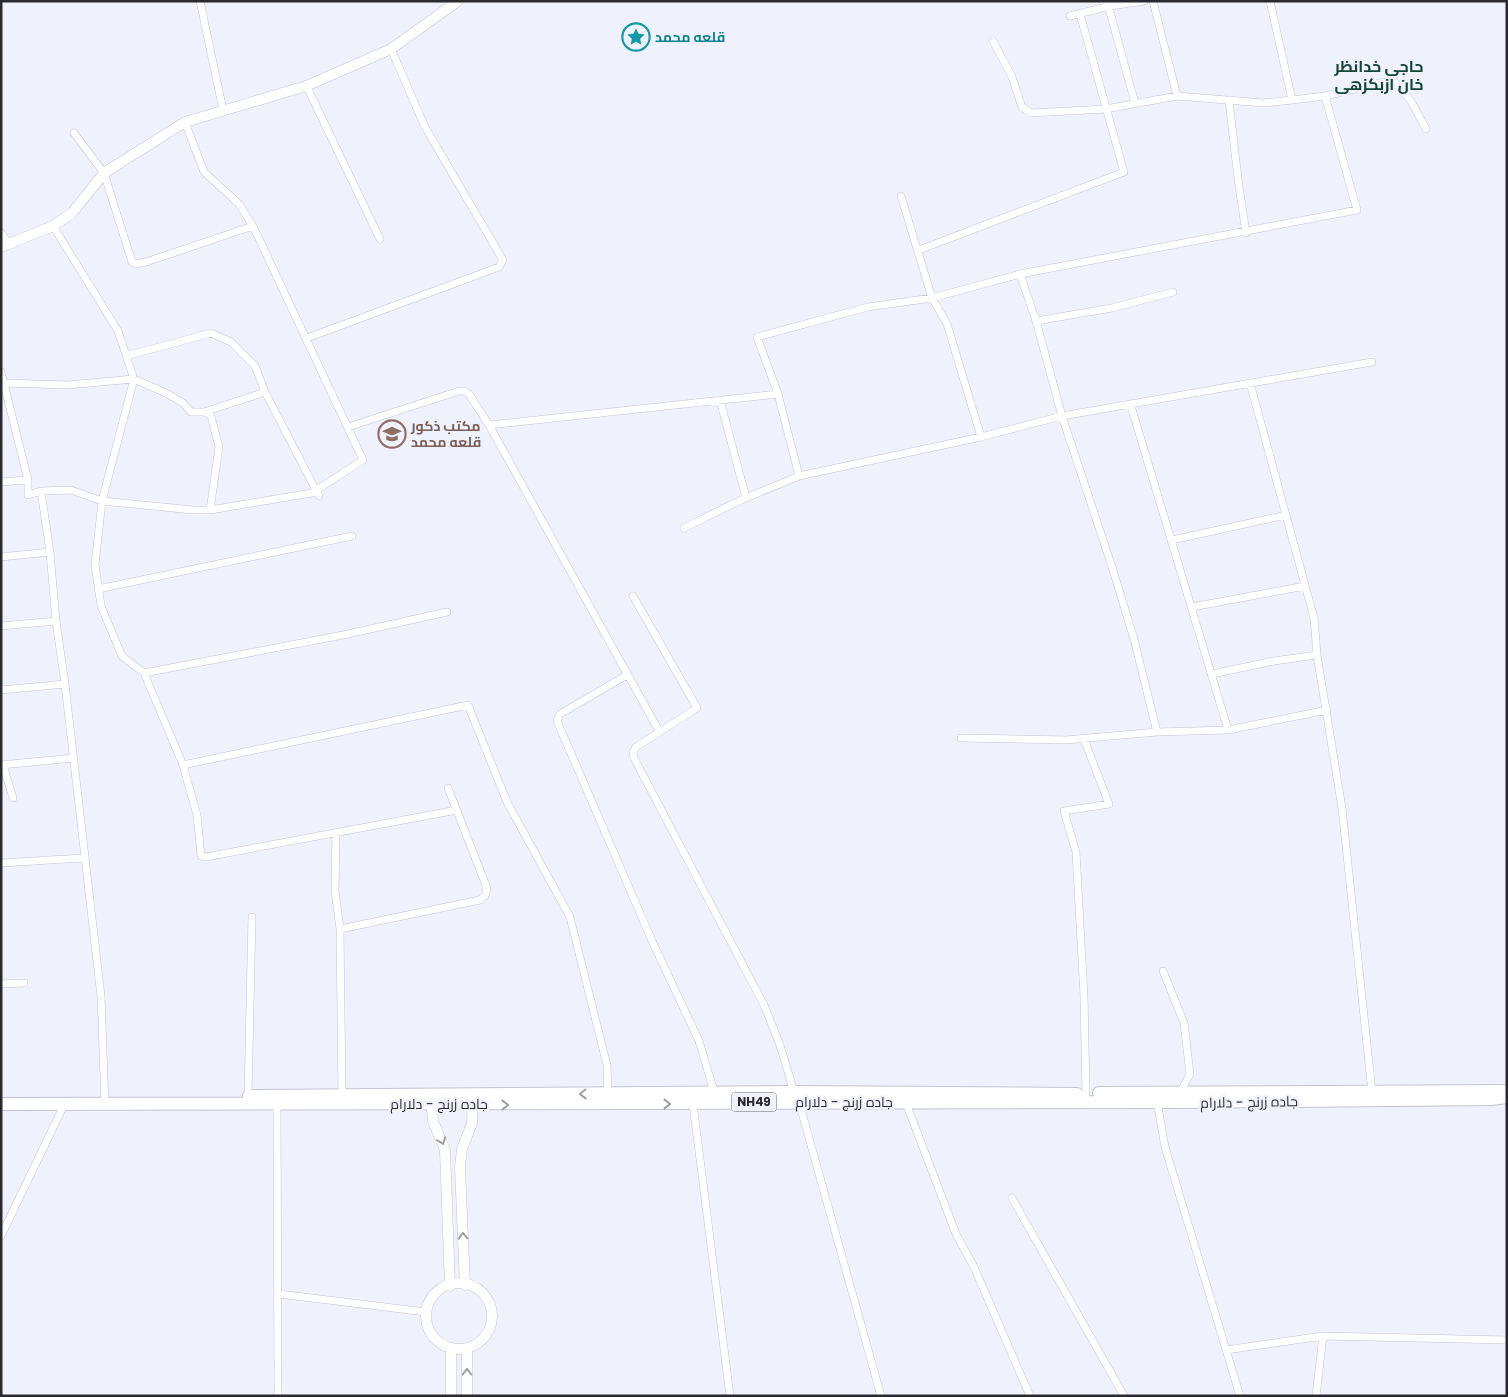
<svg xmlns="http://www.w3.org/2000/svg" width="1508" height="1397" viewBox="0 0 1508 1397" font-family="Poppins,Cairo,sans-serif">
<rect width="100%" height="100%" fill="#eff1fc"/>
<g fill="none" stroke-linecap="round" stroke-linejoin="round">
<g stroke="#c3c5d0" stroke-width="8">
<path id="street" d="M200,1L223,110
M1107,1L1135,103
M1153,1L1177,96
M1270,1L1292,100
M1070,16L1110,6L1144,1
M993,41L1012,77L1022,107L1031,113L1106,109L1177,96L1264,103L1292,100L1325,96L1393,80L1411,101L1426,129
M306,85L380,239
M1229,100L1238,179L1246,233
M74,133L104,173L132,262L136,264L146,262L253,226
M901,196L932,298L947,324L981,437
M53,226L118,331L134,379L102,501L95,565L101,606L122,656L144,673L183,765L197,815L201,856L206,857L457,810
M1,233L9,244
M919,250L1124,172L1080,14
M1036,321L1112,308L1173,292
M307,338L499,267L503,260L425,127L391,49
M126,356L211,333L231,342L255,366L265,392L319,496
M1,372L28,480
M4,383L67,385L134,379L168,394L183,403L191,412H204L211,416L219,447L210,510
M1250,383L1314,618L1317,655L1342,808L1372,1092
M720,400L746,498
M1131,406L1228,730
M204,412L265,392
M489,425L778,394
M348,427L459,391H464L469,394L489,425L659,731
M799,476L778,394L757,337L868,307L932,298L1020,274L1357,210L1325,96
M1,482L28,480V495L41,491
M684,528L741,500L799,476L981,437L1062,416L1372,362
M1172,540L1286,515
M1,557L50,552
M98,589L352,536
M633,596L697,708L636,747L633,752L634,758L764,1005L780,1045L794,1092
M1192,607L1305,586
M1,626L56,621
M144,673L343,635L447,612
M1212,674L1274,661L1317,655
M627,675L560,714L557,721L653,943L699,1041L715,1095
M1,690L65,684
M1157,732L1228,730L1327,710
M961,738L1066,740L1157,732L1134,639L1113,570L1062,416L1036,321L1020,274
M1084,739L1109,804L1064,811L1076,852L1084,996L1086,1094
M1,765L74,758
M3,765L13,798
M183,765L468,705L507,802L570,917L607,1065L608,1093
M336,833L335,891L340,929L342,1095
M1,863L83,858
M340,929L480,900L485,896L487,888L448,788
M1163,971L1184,1023L1190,1074L1179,1095
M1,984L24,983
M248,1096L252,917
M799,1102L881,1396
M1157,1102L1165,1147L1240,1396
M906,1103L956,1234L974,1267L1030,1396
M693,1104L730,1396
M105,1105L101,996L65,684L56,621L50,552L41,491L71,490L102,501L193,510H210L312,493L363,460L253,226L239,204L204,172L185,122
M277,1105L278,1396
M1012,1198L1124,1396
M1,1236L64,1105
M279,1294L426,1312
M1226,1350L1323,1336L1507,1340
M1316,1396L1323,1336"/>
</g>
<g stroke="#c3c5d0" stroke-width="11">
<path id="secondary" d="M1,247L53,226L72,213L104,173L185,122L306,86L391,49L458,1
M431,1098L433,1121L445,1150L450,1286
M426 1316a33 33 0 1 1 66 0a33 33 0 1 1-66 0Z
M465,1285L460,1167L462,1149L472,1123L473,1098
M467,1348V1396
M451,1396V1349"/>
</g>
<g stroke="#c3c5d0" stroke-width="14">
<path id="highway" d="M1099,1093L1507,1091
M249,1096L794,1092L1077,1094
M1,1104L1180,1102L1491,1099L1507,1097"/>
</g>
<use href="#street" stroke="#fff" stroke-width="7"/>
<use href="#secondary" stroke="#fff" stroke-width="10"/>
<use href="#highway" stroke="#fff" stroke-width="12"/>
</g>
<defs><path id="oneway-chevron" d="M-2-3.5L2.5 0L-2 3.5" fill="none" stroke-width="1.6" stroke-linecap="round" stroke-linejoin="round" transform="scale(1.25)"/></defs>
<g stroke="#9f9fa1">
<use href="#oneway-chevron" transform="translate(583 1094) rotate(179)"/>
<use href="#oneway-chevron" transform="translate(667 1104)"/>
<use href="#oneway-chevron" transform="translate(505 1105)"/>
<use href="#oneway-chevron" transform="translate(442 1141) rotate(69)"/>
<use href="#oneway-chevron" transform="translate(463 1236) rotate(-92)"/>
<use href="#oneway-chevron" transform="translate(467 1372) rotate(-90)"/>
</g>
<defs>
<g id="sight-ring" transform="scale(1.4375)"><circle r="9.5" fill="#eff1fc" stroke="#0f9aa8" stroke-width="1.5"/><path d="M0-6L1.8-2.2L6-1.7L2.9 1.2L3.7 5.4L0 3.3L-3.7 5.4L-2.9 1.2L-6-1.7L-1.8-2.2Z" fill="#0f9aa8"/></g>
<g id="school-ring" transform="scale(1.4375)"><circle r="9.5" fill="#eff1fc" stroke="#8d6e63" stroke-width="1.5"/><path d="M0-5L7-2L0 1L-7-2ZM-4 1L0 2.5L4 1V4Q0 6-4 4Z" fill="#8d6e63"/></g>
</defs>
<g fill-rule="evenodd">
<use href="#sight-ring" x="636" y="37"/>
<use href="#school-ring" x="392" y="434"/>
</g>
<g text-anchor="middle" stroke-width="4.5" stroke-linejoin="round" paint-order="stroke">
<rect fill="#eff1fc" stroke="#65666c" stroke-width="1" x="731.5" y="1092.5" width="45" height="19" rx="4"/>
<g font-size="12" font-weight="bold" fill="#2a2a2e">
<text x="754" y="1106">NH49</text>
</g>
<g font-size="14" font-weight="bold" fill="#0d838f" stroke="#eff1fc" text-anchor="start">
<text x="655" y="42">قلعه محمد</text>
</g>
<g font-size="14" font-weight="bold" fill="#785e54" stroke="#eff1fc" text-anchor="start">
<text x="411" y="431">مکتب ذکور<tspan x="411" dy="16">قلعه محمد</tspan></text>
</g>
<g font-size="14" fill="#2a2a2e" stroke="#eff1fc">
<text x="844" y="1107">جاده زرنج - دلارام</text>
<text transform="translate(1249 1102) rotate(-1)" y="5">جاده زرنج - دلارام</text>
<text x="439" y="1109">جاده زرنج - دلارام</text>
</g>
<g font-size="16" font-weight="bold" fill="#144635" stroke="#eff1fc">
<text x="1379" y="72">حاجی خدانظر<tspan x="1379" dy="18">خان ازبکزهی</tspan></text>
</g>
</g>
<rect width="1508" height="1397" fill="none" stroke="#2a2a2e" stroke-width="5"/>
</svg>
